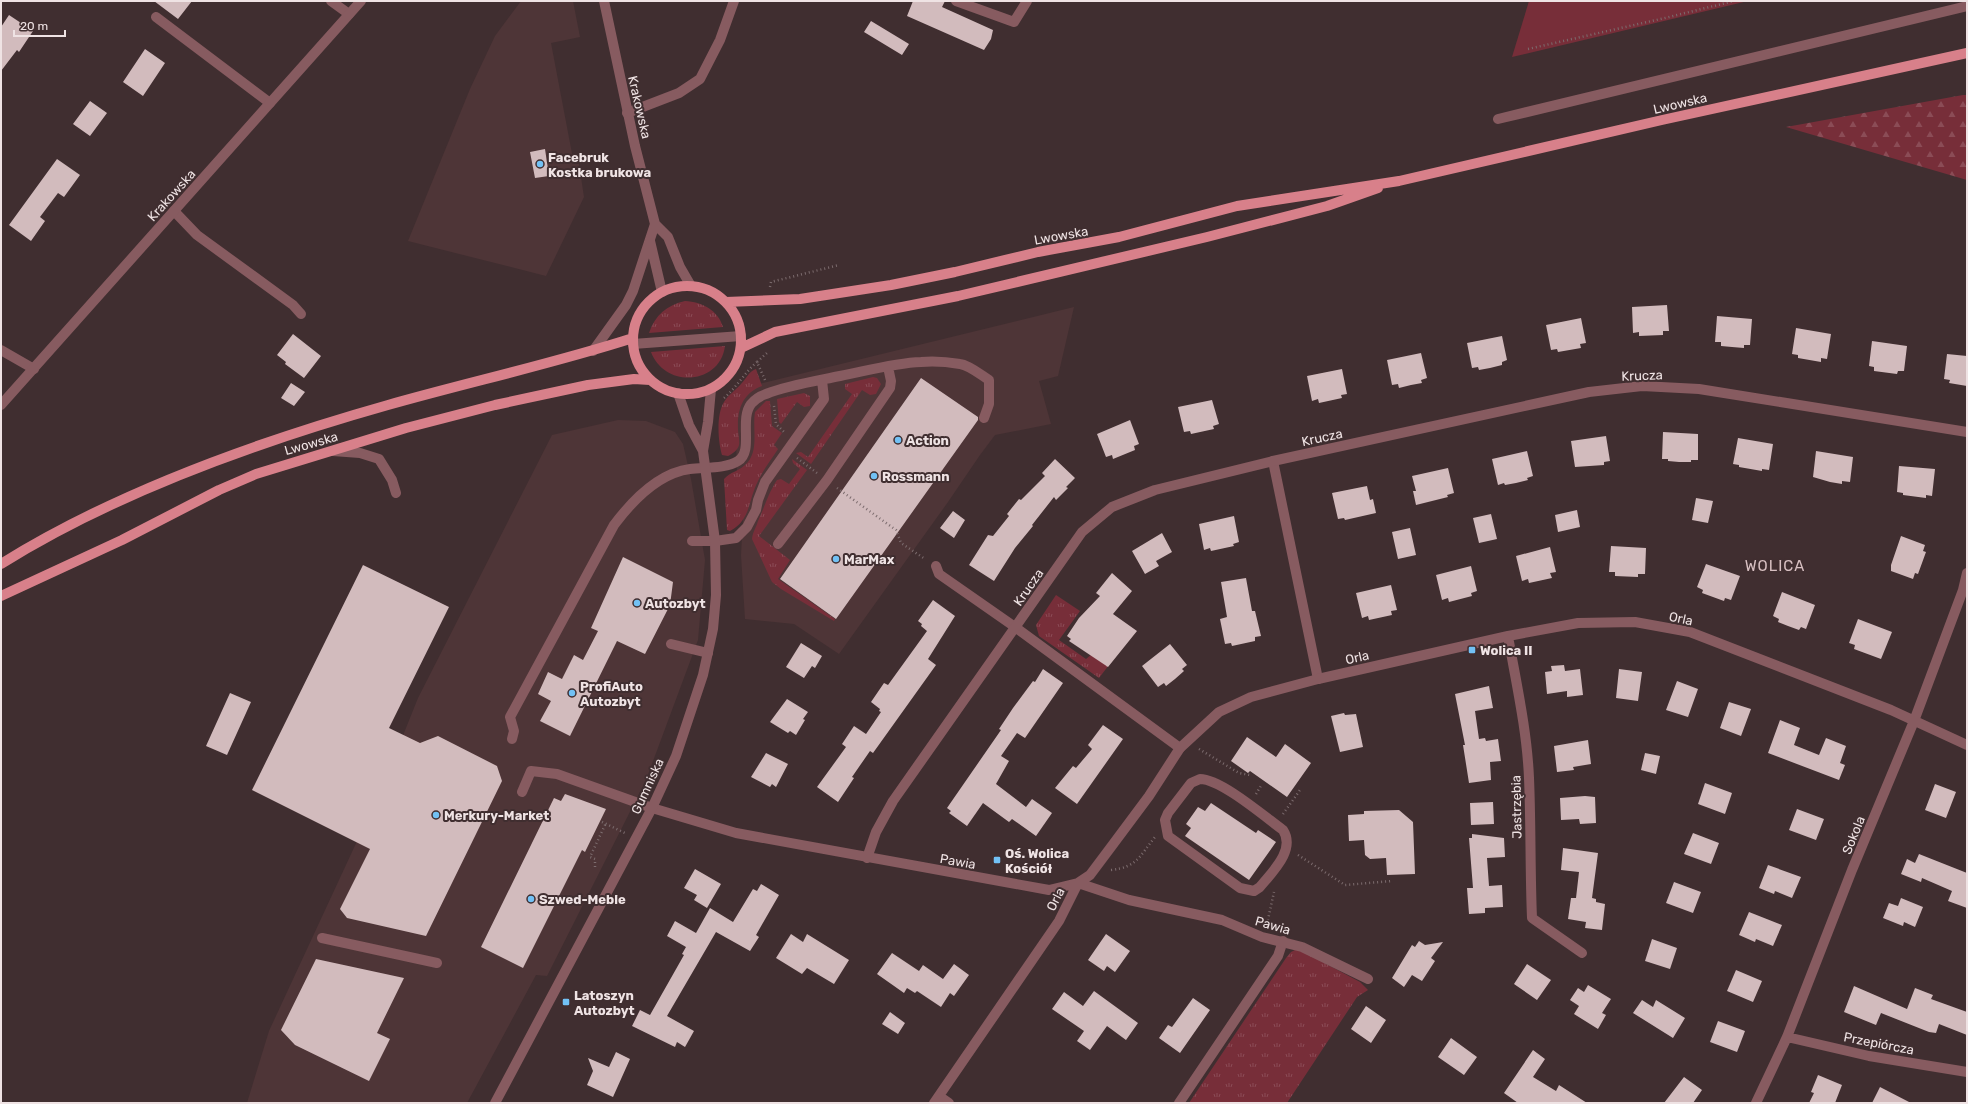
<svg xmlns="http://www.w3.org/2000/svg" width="1968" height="1104" viewBox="0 0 1968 1104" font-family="Rubik,sans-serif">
<defs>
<pattern id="grass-tufts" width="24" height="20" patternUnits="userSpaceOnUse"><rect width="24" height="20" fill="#772e39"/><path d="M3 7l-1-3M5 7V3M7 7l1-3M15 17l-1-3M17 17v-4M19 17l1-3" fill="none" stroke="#8b4c56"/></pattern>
<pattern id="forest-firs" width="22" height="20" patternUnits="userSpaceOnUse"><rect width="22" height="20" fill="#772e39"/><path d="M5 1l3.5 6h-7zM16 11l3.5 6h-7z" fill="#8b4c56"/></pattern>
</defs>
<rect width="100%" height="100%" fill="#402e30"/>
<path fill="#4e3537" d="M521,1H573L580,37L551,43L574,164H579L584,197L546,276L408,241L470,89L495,36Z
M1074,307L1058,376L1039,381L1051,424L995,435L980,455L948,502L839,654L794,624L745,619L741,555L743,518L737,473L735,405L755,385Z
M618,420L646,421L675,432L683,444L691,479L705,560L698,640L646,780L547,976L536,975L467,1103H247L269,1031L384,783L418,698L552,435Z"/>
<path fill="url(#grass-tufts)" d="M685,301C702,302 718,310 723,327L649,333C655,315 667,305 685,301Z
M725,346C720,385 665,389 651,352Z
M756,369L762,386C743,393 737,409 738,429C738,434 740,440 739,445C738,450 732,454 728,456L722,455C718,441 716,415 724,402C728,395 736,390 741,384C747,378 748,372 756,369Z
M873,377L877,378L881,384L876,394L870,395L862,390L811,464L796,453L801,452L808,457L852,394L845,389V384Z
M804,393L810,396V406L804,407L797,402L781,424L779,422L777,399Z
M766,401H770L772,426L782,433L774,445L778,449C771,460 763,470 758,481C748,500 751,520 730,531L727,530L724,479C730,472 739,471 745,465C760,452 752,429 755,412Z
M792,459L807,470L759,536L790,560L778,579L835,619L834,621L781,589L772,582L752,539C753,531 756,528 758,521C765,506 768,494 777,480L781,479L789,484L800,469L793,463Z
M1056,595L1080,611L1059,640L1086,659L1098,649L1112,661L1099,678L1039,636L1036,625Z
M1295,950H1300L1360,982L1368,990L1357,997L1287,1103H1189L1286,958L1291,952Z"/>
<path fill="url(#forest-firs)" d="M1967,95V180L1786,127L1963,95Z"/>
<path fill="#772e39" d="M1529,1H1748L1512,57Z"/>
<path fill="#d2bbbd" d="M154,1H192L178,19Z
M913,1H945L942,7L993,30L991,39L984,50L907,16Z
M9,15L33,31L19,52L17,50L1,71V27Z
M871,21L909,44L902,55L864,32Z
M145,49L165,63L143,96L123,82Z
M90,101L107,113L90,136L73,124Z
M545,149L549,176L535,178L530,152Z
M57,159L80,175L64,197L58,193L40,217L45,221L31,241L9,225Z
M1667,305L1669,331H1663V335L1639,336V332L1633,333L1632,307Z
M1717,316L1752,319L1750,345H1744V348L1732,347L1721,346V342H1715Z
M1581,318L1586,343L1580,344L1581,348L1558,352L1557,349L1551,350L1546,325Z
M1796,328L1831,334L1827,359L1821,358V362L1798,358V355L1792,354Z
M293,334L321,356L304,378L285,364L286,362L277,355Z
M1502,336L1507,360L1502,362V365L1490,368L1479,370L1478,367L1472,368L1467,343Z
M1872,341L1907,346L1904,371H1898L1897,374L1874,371V367L1869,366Z
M1421,353L1427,378L1421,380L1422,383L1411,385L1399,388L1398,384L1392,385L1387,360Z
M1947,354L1967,356V386L1949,383L1950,380L1944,379Z
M1342,369L1347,394L1341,395L1342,398L1319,403L1318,399L1312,401L1307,376Z
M921,378L978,417V420L836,619L780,579Z
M291,383L305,392L294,406L281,398Z
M1212,400L1219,424L1213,426L1214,429L1191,434L1190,431L1184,432L1178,407Z
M1130,420L1139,444L1134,446L1135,450L1113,459L1112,455L1106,457L1097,434Z
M1663,432L1698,434V460H1691V462H1679L1668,461V459H1662Z
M1606,436L1610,461L1604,462V465L1575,467L1571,441Z
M1738,438L1773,444L1769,470L1762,469V471L1739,467V465L1733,464Z
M1527,451L1533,476L1527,478L1528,480L1516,483L1505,485L1504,483L1498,485L1492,459Z
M1816,451L1853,457L1850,482L1842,481V484L1830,482L1813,477Z
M1055,459L1075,478L1066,487L1068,488L1056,500L1054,497L1032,525L1033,526L1015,548L994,581L969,565L988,535L993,536L1009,516L1007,514L1019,499L1021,500L1045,476L1042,473Z
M1899,466L1935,469L1932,496L1926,495V498L1903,495V493L1897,492Z
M1448,468L1454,493L1447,495L1448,497L1416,505L1413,491H1416L1412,476Z
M1367,486L1370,500L1373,499L1376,513L1345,520L1344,518L1338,519L1332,493Z
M1696,498L1713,501L1708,523L1692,520Z
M1577,510L1580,527L1558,532L1555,515Z
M953,511L965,520L954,538L940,528Z
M1491,514L1497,539L1479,543L1473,518Z
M1234,516L1239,542L1233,544L1234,546L1211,551L1210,548L1204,550L1199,524Z
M1410,528L1416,555L1398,559L1392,532Z
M1162,533L1172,552L1156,561L1159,566L1145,574L1132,551Z
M1901,536L1925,545L1923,551L1926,552L1918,574L1915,573L1913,579L1891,571V565Z
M1611,546L1646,548L1645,574H1638V577L1615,576V572H1609Z
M1550,547L1556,572L1550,573L1552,578L1529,583L1528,579L1522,581L1516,556Z
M623,557L673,582L670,605L645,654L617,641L570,736L540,721L551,701L538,694L548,672L562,679L574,655L583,660L598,631L591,628Z
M1706,564L1740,576L1731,600L1725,598L1724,601L1702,593L1703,590L1697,587Z
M363,565L449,607L389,728L420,743L438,736L497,766L502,781L426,936L347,918L340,909L370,849L252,790Z
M1471,566L1477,591L1471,593L1472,596L1449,602L1448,598L1442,600L1436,575Z
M1112,573L1132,591L1113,614L1137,631L1108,667L1069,641L1071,639L1067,636L1079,618L1100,596L1096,593Z
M1246,578L1252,611H1255L1261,636L1255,637V641L1232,646L1231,643L1225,644L1220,619L1227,617L1221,582Z
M1391,585L1397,610L1391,611L1392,615L1369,620L1368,616L1362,618L1356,593Z
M1782,592L1815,605L1806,629L1801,627L1799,630L1788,626L1778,622L1779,619L1773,616Z
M933,600L955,616L928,659L936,665L873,753L870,751L852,777L854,778L838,802L817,787L846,747L842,744L854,726L866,734L881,712L879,711L880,709L871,702L884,683L888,685L927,631L921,626L922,624L918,621Z
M1858,619L1892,632L1881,659L1854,649L1855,645L1849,643Z
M801,643L822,656L815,668L812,666L804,678L786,667Z
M1170,644L1187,665L1182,669L1184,671L1175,679L1166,686L1164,683L1158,687L1142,666Z
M1564,665L1565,671L1580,669L1583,695L1567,697V691L1547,694L1545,672L1552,671L1551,666Z
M1043,669L1063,683L1025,738L1017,733L1001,756L1009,761L996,784L1026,807L1032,799L1052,813L1036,836L1012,819L1009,822L983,803L967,826L949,813L951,811L947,808L1001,730L999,729L1013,708L1033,681L1035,682Z
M1619,669L1642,672L1638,701L1616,698Z
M1677,681L1698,689L1688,717L1666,710Z
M1489,686L1493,708L1475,711L1479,739L1485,738L1486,741L1498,739L1501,761L1490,762L1491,780L1469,783L1463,745H1465L1455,694Z
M230,693L251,702L227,755L206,746Z
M787,699L808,712L803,719L805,720L796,735L790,731L788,733L770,722Z
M1729,702L1751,709L1741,736L1720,728Z
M1344,713L1345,715L1356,714L1363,747L1340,752L1331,716Z
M1780,720L1800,728L1794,745L1819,755L1826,738L1846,746L1840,763L1845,765L1839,780L1768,753Z
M1103,725L1123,739L1077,804L1055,788L1073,766L1076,768L1092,749L1088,745Z
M1247,737L1276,757L1285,744L1311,763L1287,797L1250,771L1248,773L1231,761Z
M1588,740L1591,764L1573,767L1574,770L1557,772L1554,746Z
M766,753L788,764L776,787L772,784L770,787L751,777Z
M1645,753L1660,756L1656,774L1641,770Z
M1705,783L1732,793L1725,814L1698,804Z
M1935,784L1956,792L1946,818L1925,810Z
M565,794L606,809L585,852L582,850L523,968L481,947L554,798L561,801Z
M1585,796L1595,797L1596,823L1580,824L1579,819L1561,820L1560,798Z
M1493,802L1494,824L1471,825L1470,803Z
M1211,803L1256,833L1258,830L1276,842L1249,880L1185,836L1191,828L1186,824L1198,807L1205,811Z
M1797,809L1824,819L1816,840L1789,830Z
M1399,810L1413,822L1415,874L1387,875L1386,858L1370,859L1365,855L1364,840L1349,841L1348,815L1364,814V811Z
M1693,833L1719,843L1711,864L1684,854Z
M1472,834L1504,838L1505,857L1487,858L1489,886L1502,885L1503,907L1485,908V913L1469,914L1467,888H1473L1469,838H1472Z
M1563,848L1598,853L1592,898L1596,899V902L1605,904L1602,930L1585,928L1586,922L1568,919L1571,898H1576L1579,872L1561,870Z
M1919,854L1967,873V908L1948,901L1952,891L1922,878L1921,882L1901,874L1907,859L1915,863Z
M1768,865L1801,877L1792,898L1775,891L1774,894L1759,888Z
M695,869L721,884L707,908L694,900L697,895L684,888Z
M1674,882L1701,892L1693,913L1666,903Z
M761,884L779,895L756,935L759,937L750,951L716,932L667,1016L694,1031L685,1047L677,1042L675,1047L632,1026L640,1010L650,1015L684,955L682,954L686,947L667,936L675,921L696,933L710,908L733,922L753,889L757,891Z
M1901,898L1923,907L1915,927L1904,922L1903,926L1883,918L1889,903L1898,906Z
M1749,912L1782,925L1773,946L1756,939L1755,942L1739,935Z
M791,934L803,942L807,934L849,960L834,984L807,968L802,974L776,958Z
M1106,934L1130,951L1115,972L1107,966L1104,971L1088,960Z
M1652,939L1677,948L1670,969L1645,961Z
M1419,941L1425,945L1443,942L1431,958L1435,961L1422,981L1412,975L1404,987L1392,978L1412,945L1415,947Z
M892,953L919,971L923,965L943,979L954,964L969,975L954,996L950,993L941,1007L917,991L915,993L907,988L904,993L877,974Z
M316,959L404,978L377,1033L390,1039L369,1081L295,1045L281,1030Z
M1527,964L1551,980L1537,1000L1514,984Z
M1736,970L1762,981L1753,1002L1727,991Z
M1588,985L1611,999L1602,1013L1606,1015L1598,1029L1574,1014L1579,1006L1570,1000L1578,988L1584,992Z
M1854,986L1907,1009L1915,988L1933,995L1931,999L1967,1012V1035L1939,1024L1936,1033L1929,1032L1881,1013L1876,1025L1844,1012Z
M1094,991L1138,1023L1126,1040L1107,1026L1090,1050L1077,1041L1084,1031L1052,1009L1064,992L1083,1006Z
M1193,998L1210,1010L1180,1053L1159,1038L1168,1025L1172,1027Z
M1642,1000L1653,1007L1656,1000L1685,1018L1673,1038L1633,1013Z
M1366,1006L1386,1020L1371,1043L1351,1029Z
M890,1012L905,1023L898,1034L882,1024Z
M1718,1021L1745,1031L1737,1052L1710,1042Z
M1451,1038L1477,1057L1464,1075L1438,1057Z
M1533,1050L1545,1059L1533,1077L1556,1091L1559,1085L1587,1103H1518L1504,1093Z
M616,1052L630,1059L613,1097L587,1085L593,1071L588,1058L609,1067Z
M1818,1075L1842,1085L1835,1103H1809L1814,1093L1811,1092Z
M1684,1077L1702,1090L1693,1103H1664Z
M1880,1087L1911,1103H1872Z"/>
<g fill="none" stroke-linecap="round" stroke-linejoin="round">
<path stroke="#7c6c6e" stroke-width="2.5" stroke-dasharray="1 3" stroke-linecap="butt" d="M1528,49L1665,18L1734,1
M770,287L771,282L839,265
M765,380L757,362L768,352
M724,398C737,387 745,372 757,362
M774,406L776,424L785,433
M797,458L817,473
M837,488L896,530L901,543L925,559
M1199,749L1239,773L1250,775
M1256,794L1262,784
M1283,814L1300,790
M602,822L625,833
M1298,855L1345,885L1392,881
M595,867V859L590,857L606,823
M1111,870C1137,867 1139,857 1155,837
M1267,924L1274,892"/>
<path stroke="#875b60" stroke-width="10" d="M331,1L349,14
M956,1L1014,22L1027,1
M156,17L270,103
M627,113L679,93L700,79L720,40L734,1
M1498,119L1967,6
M174,211L197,235L293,305L301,314
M633,344L741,336
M1,350L34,369
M333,451L360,453L379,459L392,480L396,493
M1273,461L1318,679
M692,541H715L736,538L747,527L756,510L758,500L765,482L824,399L822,380
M778,544L827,480L890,388L891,381L888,367
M936,566L939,574L1015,627L1180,748
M671,644L708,653
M512,739L514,731L510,717L614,525C632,501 659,473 690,469C705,467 725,469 738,461C754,451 739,420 751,404C755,399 760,396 766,394C789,385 816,381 840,376C866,371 894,363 921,362C933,361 948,362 960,364C969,365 981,375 989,380V404L984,418
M522,792L531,771L557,774L652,808
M322,938L437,963
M1179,1103L1278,956L1283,941"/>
<path stroke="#875b60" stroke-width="10" d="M1200,779C1221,779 1265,817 1283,830C1296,850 1272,872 1260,887L1254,891L1240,888L1168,836L1165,820L1168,813L1191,783Z"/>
<path stroke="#875b60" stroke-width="10" d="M1,405L361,1
M1508,636C1516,682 1527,730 1529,778C1531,824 1530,871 1532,918L1582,953
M652,808L736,833L1049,890L1078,883L1129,900L1222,920L1262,937L1302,947L1368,979
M867,858L876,832L893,801L1082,532L1112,507L1155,490L1273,461L1589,392L1642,386L1699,389L1967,432
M1787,1037L1869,1056L1967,1072
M939,1096L949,1103
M934,1103L1059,921L1078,883L1090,875L1114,843L1149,796L1180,748L1219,712L1251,697L1318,679L1508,636L1578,623L1635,622L1690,632L1891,710L1967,745
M1756,1103L1787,1037L1852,870L1914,721L1963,590L1967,573"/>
<path stroke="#875b60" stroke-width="10" d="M655,224L668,237L680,267L691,286
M650,241L662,292
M593,351L626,305L633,291L655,224L635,146L604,1
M678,393L689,425L703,451
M495,1103L652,808L676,756L703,675L713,629L716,595L715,541L703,451L708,422L711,389"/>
<path stroke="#d8808a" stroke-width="10" d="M633 340a54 54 0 1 1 108 0a54 54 0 1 1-108 0Z
M726,302L800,299L891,285L955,272L1038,252L1119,237L1237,206L1399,181L1662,120L1967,53
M741,348L775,332L958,296L1207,237L1327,206L1378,188
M1,564C116,492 257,442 388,405C469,382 552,364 633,338
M1,596L122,540L219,490L256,474L406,428L495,405L588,385L634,379L650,380"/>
</g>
<g fill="#72c1f5" stroke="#402e30" stroke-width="1.5">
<circle cx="540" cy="164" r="4"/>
<circle cx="898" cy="440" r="4"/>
<circle cx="874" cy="476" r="4"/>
<circle cx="836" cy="559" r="4"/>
<circle cx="637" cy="603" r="4"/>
<rect x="1468" y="646" width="8" height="8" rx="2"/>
<circle cx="572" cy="693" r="4"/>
<circle cx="436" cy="815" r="4"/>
<rect x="993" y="856" width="8" height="8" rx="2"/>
<circle cx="531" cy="899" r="4"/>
<rect x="562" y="998" width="8" height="8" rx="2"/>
</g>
<g text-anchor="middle" stroke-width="4" stroke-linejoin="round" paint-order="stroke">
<g font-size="13" fill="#efe3e4" stroke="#402e30">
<text transform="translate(1680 103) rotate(-13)" y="5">Lwowska</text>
<text transform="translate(640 107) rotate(77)" y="5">Krakowska</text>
<text transform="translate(171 195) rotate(-48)" y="5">Krakowska</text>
<text transform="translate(1061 235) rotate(-10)" y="5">Lwowska</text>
<text transform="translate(1642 375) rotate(-2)" y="5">Krucza</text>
<text transform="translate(1322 437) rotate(-12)" y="5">Krucza</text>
<text transform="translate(311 443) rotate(-16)" y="5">Lwowska</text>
<text transform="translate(1028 587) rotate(-55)" y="5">Krucza</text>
<text transform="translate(1681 618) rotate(12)" y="5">Orla</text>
<text transform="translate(1357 657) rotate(-13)" y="5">Orla</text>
<text transform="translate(647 786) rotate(-65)" y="5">Gumniska</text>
<text transform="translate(1516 807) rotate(-91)" y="5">Jastrzębia</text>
<text transform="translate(1853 835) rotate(-68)" y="5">Sokola</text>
<text transform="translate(958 861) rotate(10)" y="5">Pawia</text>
<text transform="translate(1055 899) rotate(-63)" y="5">Orla</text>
<text transform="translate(1273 925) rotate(16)" y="5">Pawia</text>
<text transform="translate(1879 1043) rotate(11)" y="5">Przepiórcza</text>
</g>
<g font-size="13" font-weight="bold" fill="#efe3e4" stroke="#402e30" text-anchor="start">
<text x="548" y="162">Facebruk<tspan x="548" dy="15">Kostka brukowa</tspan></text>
<text x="906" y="445">Action</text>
<text x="882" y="481">Rossmann</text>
<text x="844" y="564">MarMax</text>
<text x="645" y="608">Autozbyt</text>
<text x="1480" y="655">Wolica II</text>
<text x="580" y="691">ProfiAuto<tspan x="580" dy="15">Autozbyt</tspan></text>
<text x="444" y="820">Merkury-Market</text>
<text x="1005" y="858">Oś. Wolica<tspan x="1005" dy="15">Kościół</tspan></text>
<text x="539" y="904">Szwed-Meble</text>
<text x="574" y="1000">Latoszyn<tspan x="574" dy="15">Autozbyt</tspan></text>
</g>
<g font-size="15" letter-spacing="1" fill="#d8c0c2" stroke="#402e30">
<text x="1775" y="571">WOLICA</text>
</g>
</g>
<rect width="1968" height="1104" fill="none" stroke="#efe3e4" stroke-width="4"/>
<path d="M14 30v6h51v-6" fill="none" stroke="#efe3e4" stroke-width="2"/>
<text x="20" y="30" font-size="12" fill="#efe3e4" stroke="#402e30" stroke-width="3" paint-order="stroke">20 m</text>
</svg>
